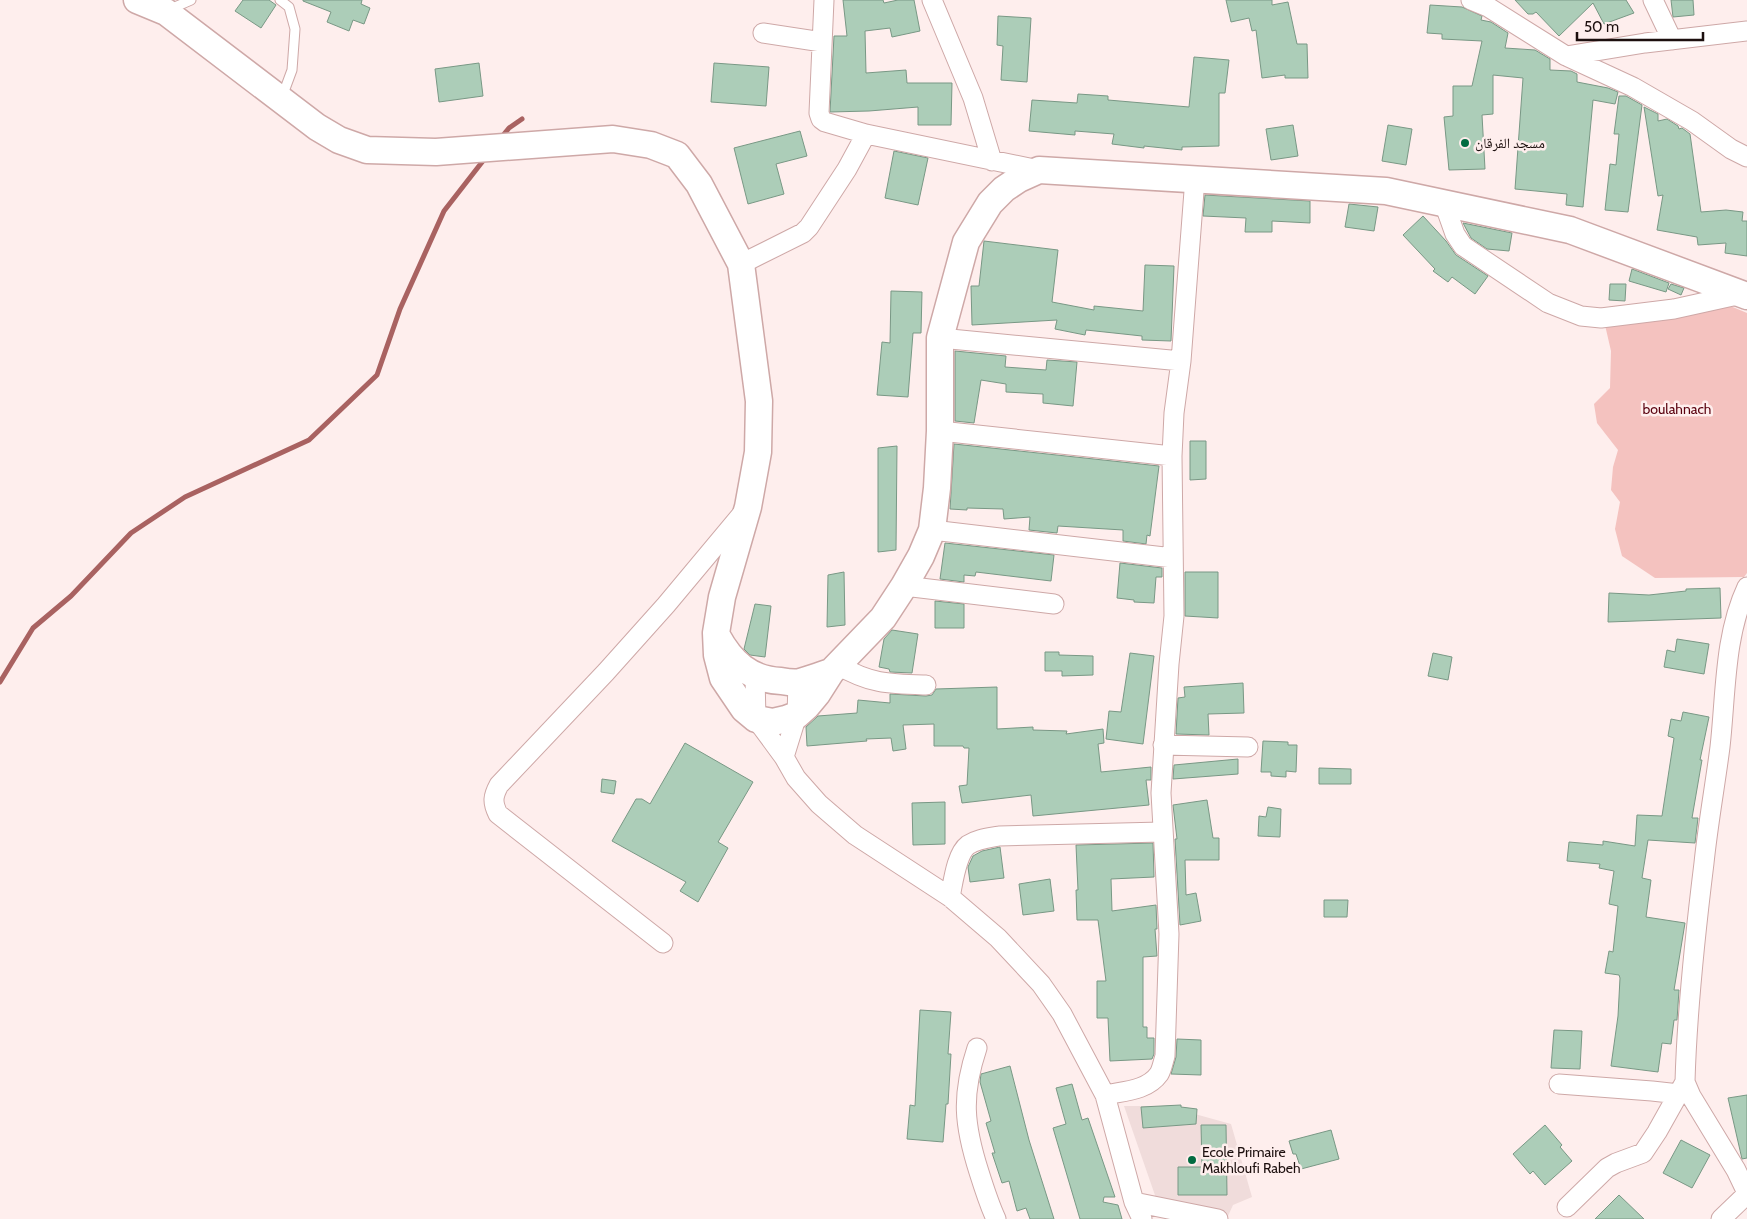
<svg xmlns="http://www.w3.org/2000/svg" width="1747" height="1219" viewBox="0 0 1747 1219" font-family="Cabin,'Noto Naskh Arabic',sans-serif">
<rect width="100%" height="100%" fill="#feeeed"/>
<path fill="#f0dcdb" d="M1124,1106H1166L1231,1124L1252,1197L1233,1205L1228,1216L1181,1211L1157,1201Z"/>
<path fill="#f4c2bf" d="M1728,305L1747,313V573L1744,577L1655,578L1622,556L1615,529L1620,502L1611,490L1613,467L1618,450L1597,423L1594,404L1610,388L1611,351L1605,325Z"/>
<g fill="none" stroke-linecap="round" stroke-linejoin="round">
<path stroke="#a96261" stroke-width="5" d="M500,139L509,128L522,119
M0,682L33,628L71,596L131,533L185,497L309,440L377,375L400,309L444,211L486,157"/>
</g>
<path fill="#accdb8" stroke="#799885" d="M243,0H269L276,5L261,28L235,11Z
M303,0H362L361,4L370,8L364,24L353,20L349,31L327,22L331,12L303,1Z
M843,0H883L884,3L898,0H914L920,31L892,37L890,28L865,31L866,73L906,70L907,83H952L951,125H918V107L869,111L830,112L834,36H847Z
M1226,0H1272V5L1288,2L1297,44H1307L1308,78H1285V75L1262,78L1256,30L1252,31L1249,18L1231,22Z
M1515,0H1626L1634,13L1604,24L1593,3L1559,36L1536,12L1533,14H1528Z
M1671,0H1693L1694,15L1673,17Z
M1430,5L1462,7L1482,16L1481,20L1491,22L1508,33L1505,48L1535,50L1550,59V70L1571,71L1577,74V82L1608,88L1618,92L1615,104L1593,100L1583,207L1566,205L1567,194L1515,189L1523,78L1493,75V114L1482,115L1485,169L1449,170L1444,117L1453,116V86H1472L1482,41L1442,39V34L1427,33Z
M998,16L1031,18L1027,82L1001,80L1003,46L997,45Z
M1194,57L1229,60L1225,93H1219V146L1182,147V150L1144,146V148L1112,144L1114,134L1075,131V135L1029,131L1032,100L1077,103L1078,94L1108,96V100L1189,107Z
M479,63L483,96L439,102L435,69Z
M714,63L769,67L766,106L711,102Z
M1619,96H1626L1642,105L1628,212L1605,210L1610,164L1616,165L1619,134H1614Z
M1644,107L1658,114V121L1667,119L1678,126L1679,129L1682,128L1690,134L1701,212L1726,210L1743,212L1742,221H1747V256L1725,253L1726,243L1698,245L1697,237L1657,230L1663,195L1658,196Z
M1293,125L1298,156L1271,160L1266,129Z
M1388,125L1412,129L1406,165L1382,161Z
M800,131L807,156L776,164L784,194L748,204L734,148Z
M894,151L928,158L918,205L885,198Z
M1205,195L1310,201V223L1272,221V232H1245L1246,218L1203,216Z
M1349,204L1378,207L1374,231L1345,227Z
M1423,216L1446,241L1456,255L1488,276L1475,294L1452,277L1448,282L1433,271L1435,269L1403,235Z
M1463,223L1512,233L1509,251L1487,249L1471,238Z
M984,241L1058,250L1052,302L1094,310V306L1143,311L1145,265L1174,266L1171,341L1142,340V336L1086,330L1085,335L1055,329L1057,320L972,325L971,286H979Z
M1632,269L1669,283L1666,292L1629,281Z
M1610,284H1626L1625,301L1609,300Z
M1671,284L1684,288L1681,295L1668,289Z
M891,291L922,292L921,333H913L908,397L877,395L882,342L890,343Z
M955,351L1006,356L1005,367L1046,370L1047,360L1077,362L1073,406L1043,403V394L1006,392V384L981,380L974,423L955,421Z
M1190,441H1206V479L1190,480Z
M954,444L1159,466L1150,536L1147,535L1146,544L1123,541V530L1058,526L1057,533L1029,530L1030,517L1004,519L1003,509L967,508V510L950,509Z
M897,446L896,550L878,552V448Z
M945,543L1054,555L1051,581L976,572L975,576L964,575V582L940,579Z
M1120,563L1162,568V577H1156L1154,603L1134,602V600L1117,598Z
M844,572L845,625L827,627L828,575Z
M1185,572H1218V618L1185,616Z
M1720,588L1721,618L1608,622L1609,593L1649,595L1686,591V589Z
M935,601L964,604V628H935Z
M755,604L771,606L765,657L750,655L744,649Z
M892,630L918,634L912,673L890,672L889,669L879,667L884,639Z
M1677,639L1709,644L1704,674L1664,667L1667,650L1675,652Z
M1045,652H1059V655L1093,656V675L1062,676V671H1045Z
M1130,653L1154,656L1143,744L1106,739L1109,711L1121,712Z
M1433,653L1452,657L1448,680L1428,676Z
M1243,683L1244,713L1208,714L1209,735L1176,734L1178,698L1185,697L1184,687Z
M997,687V729L1033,727V730L1067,731L1066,734L1103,729L1104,743L1098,744L1101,772L1151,767V780H1146L1149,805L1033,816L1031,795L962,803L959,786L967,785L969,748H964L963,746H934V724L903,725L906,749L893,751L891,738L866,739L867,741L807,746L806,727L818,716L857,713L858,700L890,703V694L926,696L932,695L936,689Z
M1683,712L1709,717L1700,760H1702L1692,818H1698L1695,843L1648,840L1642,878L1651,880L1646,917L1685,923L1674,990H1679L1677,1020H1674L1671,1044L1662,1043L1658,1072L1611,1066L1618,1016L1620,978L1619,975L1605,973L1609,951L1613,952L1618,906L1609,904L1614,871L1599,868L1600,864L1567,861L1569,842L1603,845V841L1635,846L1637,815L1662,816L1674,738L1668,736L1671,719L1681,721Z
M1263,741L1288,742V745H1297L1296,772L1286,771V777L1271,776V772H1261Z
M685,743L753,782L718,842L728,848L698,902L680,891L686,882L612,841L636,799H642L650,804Z
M1238,759V774L1173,779L1174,765Z
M1319,768L1351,769V784H1319Z
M602,779L616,781L614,794L601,792Z
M1207,800L1213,838H1219V860H1185L1186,895L1196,893L1201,921L1180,925L1175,839H1177L1173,805Z
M945,802V844L913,845L912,803Z
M1268,807L1281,809L1280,837L1258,836L1259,816L1266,817Z
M1153,843L1154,877L1111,879L1112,911L1156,905L1157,929H1155L1157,956L1143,957V1027H1147V1038H1154V1054L1152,1059L1110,1061L1108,1018H1097V981H1106L1098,920H1077L1076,890H1078L1076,845Z
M1000,847L1004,878L970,882L968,867L973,856L982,851Z
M1050,879L1054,911L1023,915L1019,884Z
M1324,900H1348L1347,917H1324Z
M920,1010L951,1012L948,1054H951L948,1104H946L943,1142L907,1139L910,1105L915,1106Z
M1554,1030L1582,1031L1580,1069L1551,1068Z
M1177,1039L1201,1040V1075L1171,1074L1176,1057Z
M1010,1066L1029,1140L1054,1219H1030L1026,1208L1017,1211L1009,1181L1002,1183L992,1153H995L986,1123L991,1121L980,1082L981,1074Z
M1072,1084L1082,1120L1088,1118L1115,1197H1104L1103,1202L1118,1205L1122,1219H1080L1053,1128L1066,1124L1056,1088Z
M1747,1095V1158L1742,1159L1728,1098Z
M1181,1105V1107L1197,1109L1196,1124L1143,1128L1141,1107Z
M1201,1125H1226L1227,1195H1178V1167H1202Z
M1545,1125L1562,1145L1560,1147L1572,1161L1545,1185L1533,1171L1530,1174L1513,1154Z
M1331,1130L1339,1159L1301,1169L1296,1154H1293L1289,1141Z
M1681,1140L1710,1155L1692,1188L1663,1173Z
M1619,1195L1644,1219H1595Z"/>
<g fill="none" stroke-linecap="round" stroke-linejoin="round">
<g stroke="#cea8a7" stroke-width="11">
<path id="lane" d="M280,0L289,7L295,29L292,70L282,97
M168,10L191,0"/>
</g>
<g stroke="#cea8a7" stroke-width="21">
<path id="street" d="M824,0L819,113L821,119L825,122L866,134L1039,170
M932,0L973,98L992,161
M1471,0L1488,7L1566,56L1633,87L1692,121L1731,149L1747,157
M1653,0L1672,40
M763,33L822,42
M1566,56L1645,43L1747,31
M1444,203L1455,234L1463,246L1548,303L1581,316L1601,318L1674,309L1742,294
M741,264L803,233L809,227L847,169L866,134
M940,338L1181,361
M940,431L1172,456
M932,530L1173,558
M904,586L1054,604
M1747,587C1724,636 1726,694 1720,747C1715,786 1708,824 1704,863C1695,936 1687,1009 1685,1082L1691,1096L1736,1170L1747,1193
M838,665C870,684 889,684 926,685
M755,677L756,719L784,757L796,778L819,804L855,835L950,897L998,938L1041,984L1062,1014L1105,1095L1134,1202L1142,1219
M1163,745L1248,747
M784,757L797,715L798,682
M950,897C953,884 956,854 968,845C977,839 988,838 999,836L1162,832
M663,943L498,814C492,802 493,796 499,785L606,672L666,605L742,514
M977,1048C961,1096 964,1125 979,1172C984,1188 989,1204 996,1219
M1559,1084L1652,1091L1679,1094
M1105,1095C1123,1091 1147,1091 1159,1074C1162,1069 1163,1062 1165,1056L1169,934L1161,793L1169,664L1174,616L1172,456L1174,413L1181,361L1195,178
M1134,1202L1218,1219
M1567,1207L1607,1168L1616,1163L1643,1153L1657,1132L1685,1082
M1721,1219L1747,1194"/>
</g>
<g stroke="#cea8a7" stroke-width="29">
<path id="secondary" d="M137,0L166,12L317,127L339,140L367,150L436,152L613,139L651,145L677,155L699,184L741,264L759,401L758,452L748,507L722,597L716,633L717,655L723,678L744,709L756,719L773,722L786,719L797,715L807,706L817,694L831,672L883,618L904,586L921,556L932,530L937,488L940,431V338L966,242L990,203L1004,189L1019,179L1039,170L1386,191L1570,230L1747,296
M717,636C731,662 750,680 781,681C787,682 794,683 800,682C811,679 821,675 831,672"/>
</g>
<use href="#lane" stroke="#fff" stroke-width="9"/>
<use href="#street" stroke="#fff" stroke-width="19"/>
<use href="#secondary" stroke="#fff" stroke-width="26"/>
</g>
<g fill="#026b41" stroke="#feeeed" stroke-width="2">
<circle cx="1465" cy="143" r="5"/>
<circle cx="1192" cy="1160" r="5"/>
</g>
<g text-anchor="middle" stroke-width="5" stroke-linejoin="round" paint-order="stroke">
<g font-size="14" fill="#1c0f0e" stroke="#feeeed" text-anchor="start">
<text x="1475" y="148">مسجد الفرقان</text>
<text x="1202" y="1157">Ecole Primaire<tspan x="1202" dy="16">Makhloufi Rabeh</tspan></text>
</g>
<g font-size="14" fill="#59000e" stroke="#feeeed">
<text x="1677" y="414">boulahnach</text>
</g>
</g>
<path d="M1577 32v8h126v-8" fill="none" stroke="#1c0f0e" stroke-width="2.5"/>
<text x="1584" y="32" font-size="15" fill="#1c0f0e" stroke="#feeeed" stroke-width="4" paint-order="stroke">50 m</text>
</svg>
